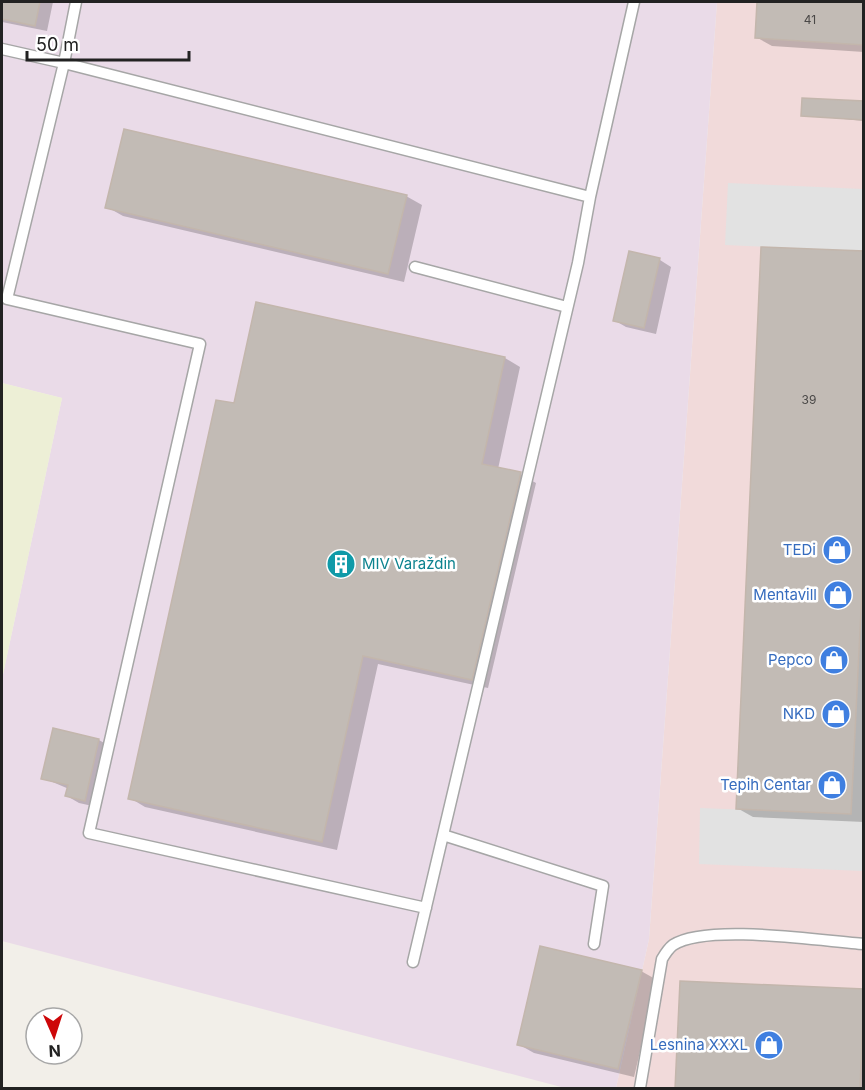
<svg xmlns="http://www.w3.org/2000/svg" width="865" height="1090" font-family="Inter,sans-serif">
<rect width="100%" height="100%" fill="#f2efe9"/>
<path fill="#f1dada" d="M 717,2 L 863,2 L 863,1088 L 616,1088 L 649,939 Z"/>
<path fill="#eadbe8" d="M 2,2 L 717,2 L 649,939 L 616,1088 L 565,1088 L 2,941 L 2,679 L 62,398 L 2,383 Z"/>
<path fill="#edefd6" d="M 2,383 L 62,398 L 2,679 Z"/>
<path fill="#e2e2e2" d="M 728,183 L 863,189 L 863,251 L 725,245 Z
M 863,549 L 863,871 L 699,864 L 700,808 L 851,814 Z"/>
<path fill="#0003" d="M 2,2 L 53,2 L 47,31 L 2,22 Z
M 758,2 L 864,2 L 864,52 L 772,46 L 756,37 Z
M 864,103 L 864,121 L 803,115 Z
M 406,196 L 422,205 L 404,282 L 123,216 L 107,207 Z
M 630,253 L 660,260 L 671,267 L 656,334 L 626,327 L 614,320 Z
M 864,253 L 864,822 L 753,817 L 737,808 Z
M 505,358 L 520,367 L 498,469 L 520,474 L 536,483 L 488,688 L 378,664 L 337,850 L 145,807 L 130,798 L 235,405 Z
M 54,730 L 99,740 L 111,747 L 97,807 L 79,803 L 67,796 L 69,789 L 43,778 Z
M 641,971 L 657,980 L 634,1077 L 534,1053 L 518,1044 Z
M 864,990 L 864,1088 L 677,1088 Z"/>
<path fill="#c2bbb5" stroke="#c3b6ac" stroke-width="1.5" d="M 2,2 L 40,2 L 35,26 L 2,19 Z
M 757,2 L 864,2 L 864,45 L 755,38 Z
M 802,98 L 864,101 L 864,120 L 801,116 Z
M 124,129 L 407,195 L 388,274 L 105,208 Z
M 761,247 L 864,251 L 864,549 L 851,814 L 736,809 Z
M 629,251 L 660,258 L 644,328 L 613,321 Z
M 256,302 L 505,357 L 482,464 L 521,472 L 472,680 L 363,656 L 322,842 L 128,799 L 216,400 L 234,403 Z
M 53,728 L 99,739 L 85,801 L 65,796 L 68,785 L 41,779 Z
M 540,946 L 642,970 L 618,1069 L 517,1045 Z
M 680,981 L 864,989 L 860,1089 L 675,1089 Z"/>
<g fill="none" stroke-linecap="round" stroke-linejoin="round">
<g stroke="#a6a6a6" stroke-width="13">
<path id="service" d="M 76,2 L 64,63 L 590,197 L 578,263 L 413,962
M 2,49 L 64,63 L 7,299 L 200,344 L 89,833 L 426,908
M 590,197 L 634,2
M 415,267 L 567,307
M 443,835 L 603,886 L 594,944
M 640,1088 L 662,959 C 665,954 669,948 673,945 C 707,923 821,941 864,944"/>
</g>
<use href="#service" stroke="#fff" stroke-width="10"/>
</g>
<defs>
<g id="shop-disc" transform="scale(1.5)"><circle r="9.5" fill="#3f7fe0" stroke="#fff"/><path d="M-5-2.5h2.3a2.7 3.5 0 0 1 5.4 0H5L5.5 6h-11ZM-1.5-2.5h3a1.5 2.3 0 0 0-3 0Z" fill="#fff"/></g>
<g id="building-disc" transform="scale(1.5)"><circle r="9.5" fill="#0f9aa8" stroke="#fff"/><path d="M-4-6H4V6H1V3H-1V6H-4ZM-2.5-4.3h1.7v1.8h-1.7ZM.8-4.3h1.7v1.8H.8ZM-2.5-1h1.7V.8h-1.7ZM.8-1h1.7V.8H.8Z" fill="#fff"/></g>
</defs>
<g fill-rule="evenodd">
<use href="#shop-disc" x="837" y="550"/>
<use href="#building-disc" x="341" y="564"/>
<use href="#shop-disc" x="838" y="595"/>
<use href="#shop-disc" x="834" y="660"/>
<use href="#shop-disc" x="836" y="714"/>
<use href="#shop-disc" x="832" y="785"/>
<use href="#shop-disc" x="769" y="1045"/>
</g>
<g text-anchor="middle" stroke-width="5" stroke-linejoin="round" paint-order="stroke">
<g font-size="12" fill="#4a4847">
<text x="810" y="24">41</text>
<text x="809" y="404">39</text>
</g>
<g font-size="15" fill="#366cbe" stroke="#fff" text-anchor="end">
<text x="816" y="555">TEDi</text>
<text x="817" y="600">Mentavill</text>
<text x="813" y="665">Pepco</text>
<text x="815" y="719">NKD</text>
<text x="811" y="790">Tepih Centar</text>
<text x="748" y="1050">Lesnina XXXL</text>
</g>
<g font-size="15" fill="#0d838f" stroke="#fff" text-anchor="start">
<text x="362" y="569">MIV Varaždin</text>
</g>
</g>
<rect width="865" height="1090" fill="none" stroke="#222222" stroke-width="6"/>
<g transform="translate(54 1036) rotate(177)"><circle r="28" fill="#ffffff" stroke="#a7a7a7" stroke-width="1.5"/>
<path d="M0-4.5L10 22L0 15L-10 22Z" fill="#cd0709"/>
<text y="-9" font-size="16" font-weight="bold" text-anchor="middle" fill="#222222">N</text>
</g>
<path d="M27 51v9h162v-9" fill="none" stroke="#222222" stroke-width="3"/>
<text x="36" y="51" font-size="18" fill="#222222" stroke="#ffffff" stroke-width="4.5" paint-order="stroke">50 m</text>
</svg>
